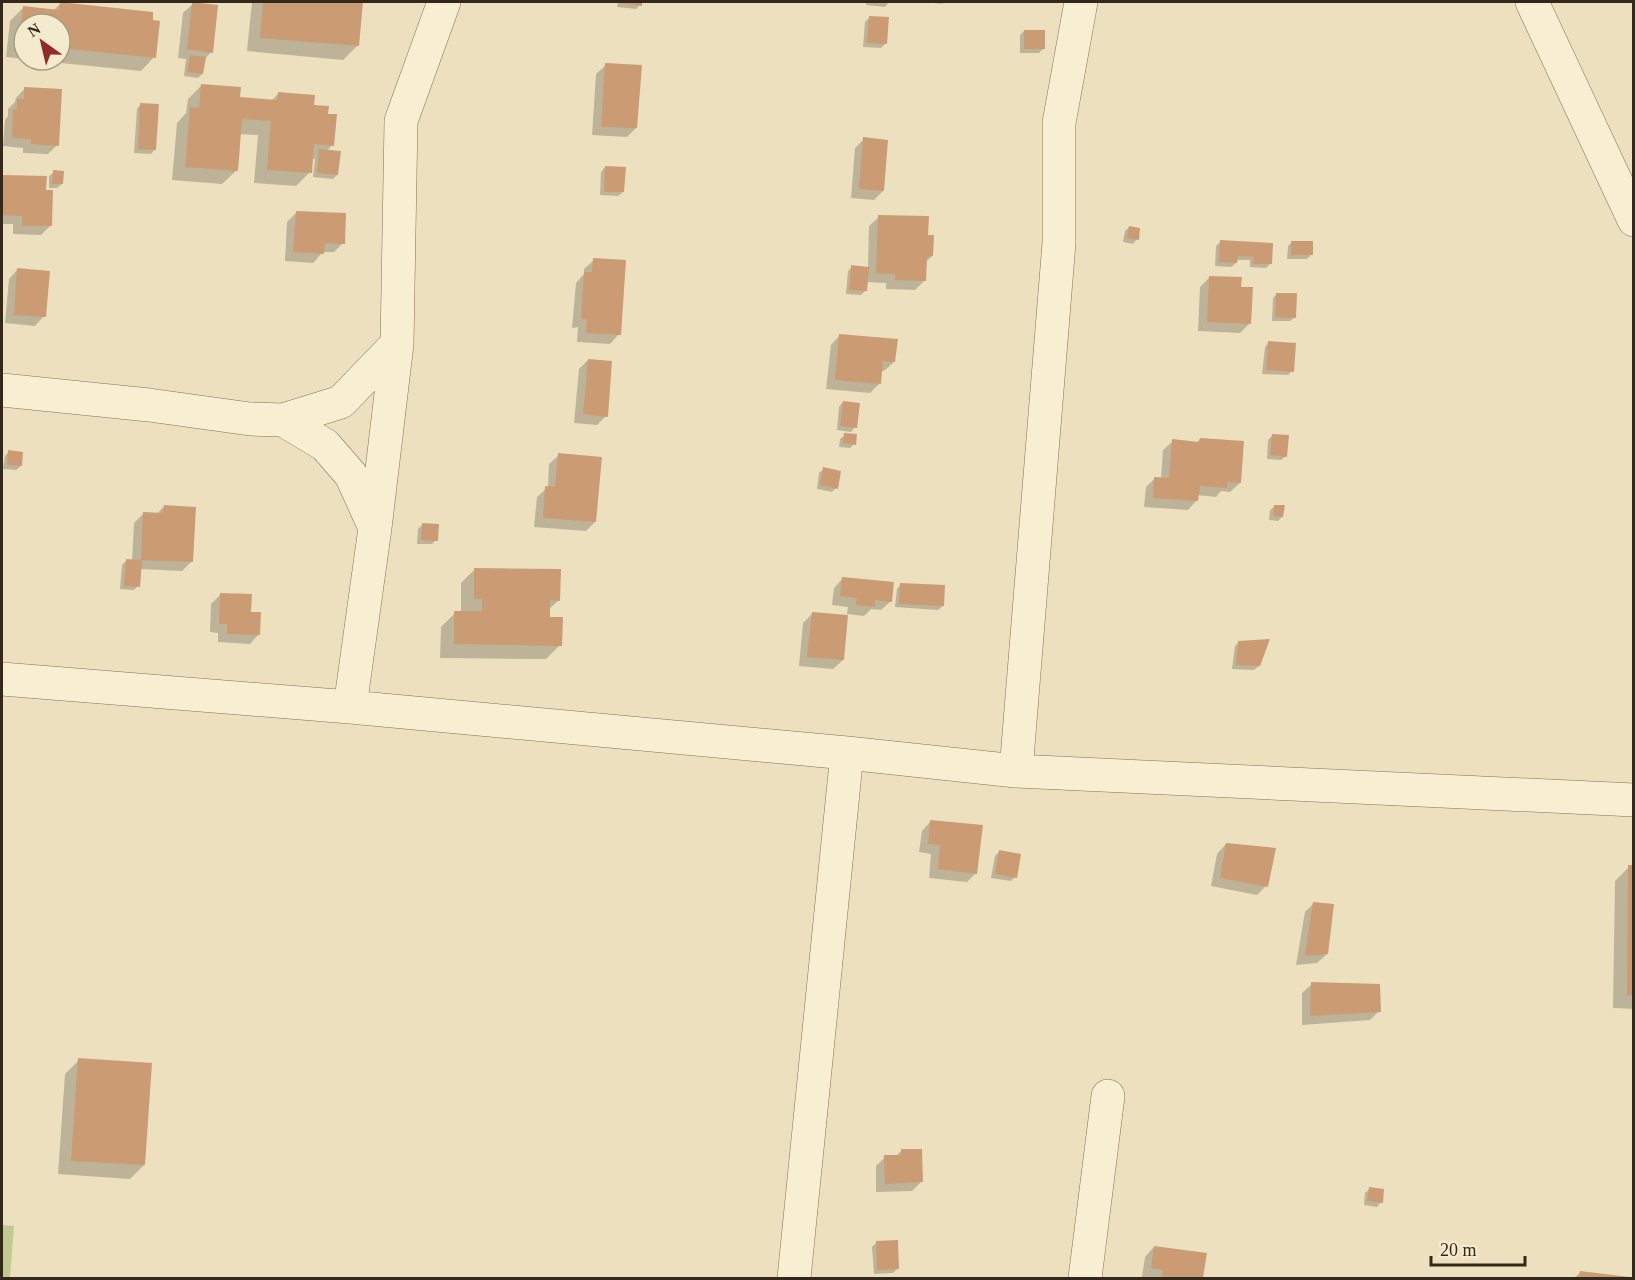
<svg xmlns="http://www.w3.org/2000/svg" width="1635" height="1280" font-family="'Times New Roman',serif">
<rect width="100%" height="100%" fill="#ede0be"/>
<path fill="#c2ca93" d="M 2,1225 L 14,1226 L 10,1278 L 2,1278 Z"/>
<path fill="#0003" d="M 252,2 L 362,2 L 357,46 L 343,60 L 247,51 Z
M 618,2 L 641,2 L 640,5 L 636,9 L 617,7 Z
M 866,2 L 889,2 L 885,7 L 866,5 Z
M 934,2 L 944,2 L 942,4 L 934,3 Z
M 60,4 L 154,57 L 141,71 L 31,60 L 60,60 L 60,24 L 24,24 L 24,59 L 6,57 L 10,21 L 24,7 L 54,10 Z
M 193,4 L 211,52 L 204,60 L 202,74 L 198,78 L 184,76 L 186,59 L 178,58 L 183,13 Z
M 869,18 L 885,44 L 881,48 L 863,47 L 865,22 Z
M 1024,31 L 1043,49 L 1039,53 L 1020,53 L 1020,35 Z
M 606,65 L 636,128 L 627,137 L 592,135 L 596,74 Z
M 202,85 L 238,98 L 271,101 L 278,94 L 312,106 L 327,115 L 332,145 L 327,151 L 337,175 L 333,179 L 313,177 L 315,159 L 311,159 L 310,172 L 296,186 L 254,183 L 258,135 L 240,134 L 237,170 L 222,184 L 172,180 L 177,123 L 186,113 L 188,99 Z
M 25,88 L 57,145 L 48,154 L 23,153 L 23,148 L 3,146 L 5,120 L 8,116 L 8,109 L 15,102 L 16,98 Z
M 141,104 L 155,149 L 151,154 L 134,153 L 137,109 Z
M 864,139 L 883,191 L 874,200 L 851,198 L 855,148 Z
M 605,167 L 623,192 L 618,196 L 600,195 L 601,172 Z
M 54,172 L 62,184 L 57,188 L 49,188 L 49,176 Z
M 2,176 L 45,177 L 44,192 L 50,226 L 41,235 L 13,234 L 13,224 L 2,224 Z
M 297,212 L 343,243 L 334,252 L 323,252 L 313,263 L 285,261 L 287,222 Z
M 879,217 L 932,256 L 925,263 L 924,281 L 915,290 L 886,289 L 886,283 L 866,282 L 865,291 L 861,295 L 846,294 L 848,271 L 852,267 L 868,268 L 869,226 Z
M 1129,227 L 1137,239 L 1133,244 L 1123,242 L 1125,231 Z
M 1220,242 L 1270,264 L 1266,268 L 1250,267 L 1250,260 L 1236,260 L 1236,263 L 1231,267 L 1215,266 L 1216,246 Z
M 1292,242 L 1311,255 L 1307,259 L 1287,259 L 1288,246 Z
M 594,260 L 619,334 L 610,344 L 577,342 L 578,327 L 572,328 L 576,283 L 584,274 L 584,269 Z
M 18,269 L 44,316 L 35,326 L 5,323 L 9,279 Z
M 1210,277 L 1250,323 L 1240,333 L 1198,331 L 1200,287 Z
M 1277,294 L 1295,317 L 1290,321 L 1272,321 L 1273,298 Z
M 840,335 L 894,362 L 884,371 L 881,371 L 879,384 L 870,393 L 826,389 L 831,345 Z
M 1269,342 L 1292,371 L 1288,375 L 1262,374 L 1265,347 Z
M 588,360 L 606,416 L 597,425 L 574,423 L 579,369 Z
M 843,402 L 855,427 L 851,432 L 837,430 L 839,407 Z
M 845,435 L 854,444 L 850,448 L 839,447 L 840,439 Z
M 1273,435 L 1286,456 L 1281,460 L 1267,459 L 1268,440 Z
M 1200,439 L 1240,483 L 1230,492 L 1221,491 L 1216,497 L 1197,495 L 1197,500 L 1188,510 L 1144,507 L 1146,487 L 1155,478 L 1161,479 L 1163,450 L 1173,441 L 1197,443 Z
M 9,452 L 21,466 L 16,470 L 3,469 L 5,456 Z
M 559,455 L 595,522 L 586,531 L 534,527 L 537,497 L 548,487 L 549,464 Z
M 824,469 L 836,488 L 832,492 L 817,489 L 819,473 Z
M 164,506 L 191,562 L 182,571 L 139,569 L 138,586 L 134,590 L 120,589 L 122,565 L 126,561 L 132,561 L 134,523 L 144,513 L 157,514 Z
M 1275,506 L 1282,517 L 1278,521 L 1269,520 L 1270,510 Z
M 423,524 L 436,540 L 432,544 L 417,544 L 418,529 Z
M 475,569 L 559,600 L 548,610 L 548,618 L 560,645 L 546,659 L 440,658 L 441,627 L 455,613 L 461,613 L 461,583 Z
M 843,578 L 891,601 L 881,610 L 871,609 L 864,616 L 847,614 L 848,607 L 832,605 L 834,588 Z
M 901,584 L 943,606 L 938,610 L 895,607 L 897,589 Z
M 221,594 L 250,614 L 259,634 L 250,644 L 218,642 L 218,633 L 210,632 L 211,604 Z
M 812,614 L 843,660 L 833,669 L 799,666 L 803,623 Z
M 1239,642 L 1259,666 L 1254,670 L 1232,669 L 1235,646 Z
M 931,821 L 976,873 L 967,882 L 929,878 L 931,854 L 919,852 L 922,831 Z
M 1226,844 L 1266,886 L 1257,895 L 1211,886 L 1217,854 Z
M 999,852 L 1015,877 L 1011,881 L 991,878 L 995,856 Z
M 1629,867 L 1634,867 L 1634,1009 L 1613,1008 L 1615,881 Z
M 1314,903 L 1327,954 L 1317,963 L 1296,965 L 1305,912 Z
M 1312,984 L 1379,1011 L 1370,1020 L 1302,1025 L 1302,993 Z
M 79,1060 L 144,1165 L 130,1179 L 58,1174 L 65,1074 Z
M 901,1151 L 921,1182 L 912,1191 L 876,1192 L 876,1166 L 885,1157 L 896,1156 Z
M 1370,1189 L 1381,1202 L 1377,1207 L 1364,1205 L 1365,1193 Z
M 876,1243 L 898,1268 L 893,1273 L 874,1274 L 872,1247 Z
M 1154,1247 L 1205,1254 L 1202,1278 L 1153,1278 L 1142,1277 L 1145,1257 Z
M 1581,1272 L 1628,1278 L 1574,1278 Z"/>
<path fill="#cb9b74" d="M 60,2 L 153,12 L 153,20 L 160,21 L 156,58 L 60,48 L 60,24 L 24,24 L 24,44 L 19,44 L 23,6 L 59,10 Z
M 192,2 L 218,5 L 213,53 L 187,49 Z
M 263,2 L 363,2 L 359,46 L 260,38 Z
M 621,2 L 642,2 L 642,6 L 621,3 Z
M 869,16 L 889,17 L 887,44 L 867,43 Z
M 1024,30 L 1045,30 L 1045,49 L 1024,49 Z
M 190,55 L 206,57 L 203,74 L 187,72 Z
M 605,63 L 642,65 L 637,128 L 601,127 Z
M 201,84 L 241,87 L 240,97 L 277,100 L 278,92 L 315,95 L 314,105 L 329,106 L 328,114 L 337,114 L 334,146 L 314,144 L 312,173 L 267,170 L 271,121 L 242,119 L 238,171 L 185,167 L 190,107 L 199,108 Z
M 24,87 L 62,89 L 59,146 L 31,144 L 31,139 L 12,138 L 13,109 L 17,109 L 17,99 L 24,99 Z
M 140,103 L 159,104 L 156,150 L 138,149 Z
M 863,137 L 888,140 L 884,191 L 859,189 Z
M 319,149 L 341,151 L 338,175 L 317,173 Z
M 605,166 L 626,167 L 624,192 L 604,192 Z
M 53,170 L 64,171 L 63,184 L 52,184 Z
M 2,175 L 47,176 L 46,190 L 53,190 L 52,226 L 22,226 L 22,216 L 2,215 Z
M 296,211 L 346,213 L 345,244 L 325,243 L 324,254 L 293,252 Z
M 878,215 L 929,216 L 928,235 L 934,235 L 933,256 L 927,257 L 926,281 L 895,280 L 895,274 L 876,273 Z
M 1129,226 L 1140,228 L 1139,240 L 1127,238 Z
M 1220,240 L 1273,243 L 1272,264 L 1253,264 L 1254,257 L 1238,256 L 1237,263 L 1219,262 Z
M 1291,241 L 1313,241 L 1313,255 L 1291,255 Z
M 593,258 L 626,260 L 621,335 L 586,333 L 587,319 L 581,319 L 584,272 L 592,272 Z
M 851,265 L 869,267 L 867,291 L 849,290 Z
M 17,268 L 50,271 L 46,317 L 14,315 Z
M 1209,276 L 1242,277 L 1241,287 L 1253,287 L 1251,324 L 1207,322 Z
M 1276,293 L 1297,293 L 1296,318 L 1275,317 Z
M 839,334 L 898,339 L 895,362 L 883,361 L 881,384 L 835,380 Z
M 1268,341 L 1296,343 L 1294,372 L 1266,370 Z
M 588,359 L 612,361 L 608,417 L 583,414 Z
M 843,401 L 860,403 L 857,428 L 840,426 Z
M 844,433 L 857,434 L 856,445 L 843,443 Z
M 1272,434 L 1289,435 L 1287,457 L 1270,455 Z
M 1200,438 L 1244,441 L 1241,483 L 1227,482 L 1227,488 L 1200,486 L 1198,501 L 1153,498 L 1154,477 L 1169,478 L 1172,439 L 1199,442 Z
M 8,450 L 23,452 L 22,466 L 7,465 Z
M 558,453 L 602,457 L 596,522 L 543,518 L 545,486 L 555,487 Z
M 823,467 L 841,471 L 838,489 L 820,485 Z
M 164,505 L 196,507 L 193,562 L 141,560 L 143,512 L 163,513 Z
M 1274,505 L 1285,505 L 1283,517 L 1273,516 Z
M 422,523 L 439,524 L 438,541 L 421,540 Z
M 126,559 L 142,560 L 140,587 L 124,586 Z
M 474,568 L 561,569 L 560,601 L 550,600 L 550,617 L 563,617 L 562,646 L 454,644 L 454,611 L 482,611 L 482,599 L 474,599 Z
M 842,577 L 894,582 L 892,602 L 875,600 L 875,607 L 856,605 L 857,598 L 840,596 Z
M 900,583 L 945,585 L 944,606 L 899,604 Z
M 220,593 L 252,594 L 251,612 L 261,612 L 260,635 L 227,634 L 227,624 L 219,624 Z
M 812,612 L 848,615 L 844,660 L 807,657 Z
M 1270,639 L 1260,666 L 1236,665 L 1238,641 Z
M 930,820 L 983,825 L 977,874 L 938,869 L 940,845 L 928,844 Z
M 1226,843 L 1276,848 L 1268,887 L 1220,878 Z
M 999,850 L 1021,854 L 1017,878 L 995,874 Z
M 1628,865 L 1634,865 L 1634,995 L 1627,995 Z
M 1313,902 L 1334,904 L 1328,954 L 1305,956 Z
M 1311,982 L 1380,984 L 1381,1012 L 1310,1016 Z
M 78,1058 L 152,1063 L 145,1165 L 71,1161 Z
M 901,1149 L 922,1149 L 923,1182 L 885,1184 L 884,1155 L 901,1155 Z
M 1369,1187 L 1384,1189 L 1383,1203 L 1367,1201 Z
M 898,1240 L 899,1269 L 877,1270 L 876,1241 Z
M 1154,1246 L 1207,1253 L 1203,1278 L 1162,1278 L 1163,1270 L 1151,1268 Z
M 1580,1271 L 1630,1277 L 1630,1278 L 1578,1278 Z"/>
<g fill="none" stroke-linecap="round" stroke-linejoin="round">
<g stroke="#857157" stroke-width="34">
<path id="minor" d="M 1532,2 L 1634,220
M 2,390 L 149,405 L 250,419 L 283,420 L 325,445 L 351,475 L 375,528
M 283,420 L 341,402 L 397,344
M 2,679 L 350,707 L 847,753 L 1016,771 L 1634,800
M 350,707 L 375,528 L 397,344 L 401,121 L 444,2
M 1016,771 L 1059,243 L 1059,123 L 1081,2
M 794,1278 L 847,753
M 1085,1278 L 1108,1096"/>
</g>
<use href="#minor" stroke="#f8eed1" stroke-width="33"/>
</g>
<rect width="1635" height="1280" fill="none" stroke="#34281c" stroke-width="6"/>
<g transform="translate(42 42) rotate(326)"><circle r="28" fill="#f4eacd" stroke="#a79c86" stroke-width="1.5"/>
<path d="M0-4.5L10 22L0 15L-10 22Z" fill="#922b28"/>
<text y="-9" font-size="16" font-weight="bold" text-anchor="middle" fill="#34281c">N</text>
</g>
<path d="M1431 1256v9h94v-9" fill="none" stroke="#34281c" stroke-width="3"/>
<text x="1440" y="1256" font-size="18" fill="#34281c" stroke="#f4eacd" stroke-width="4.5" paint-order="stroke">20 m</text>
</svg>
